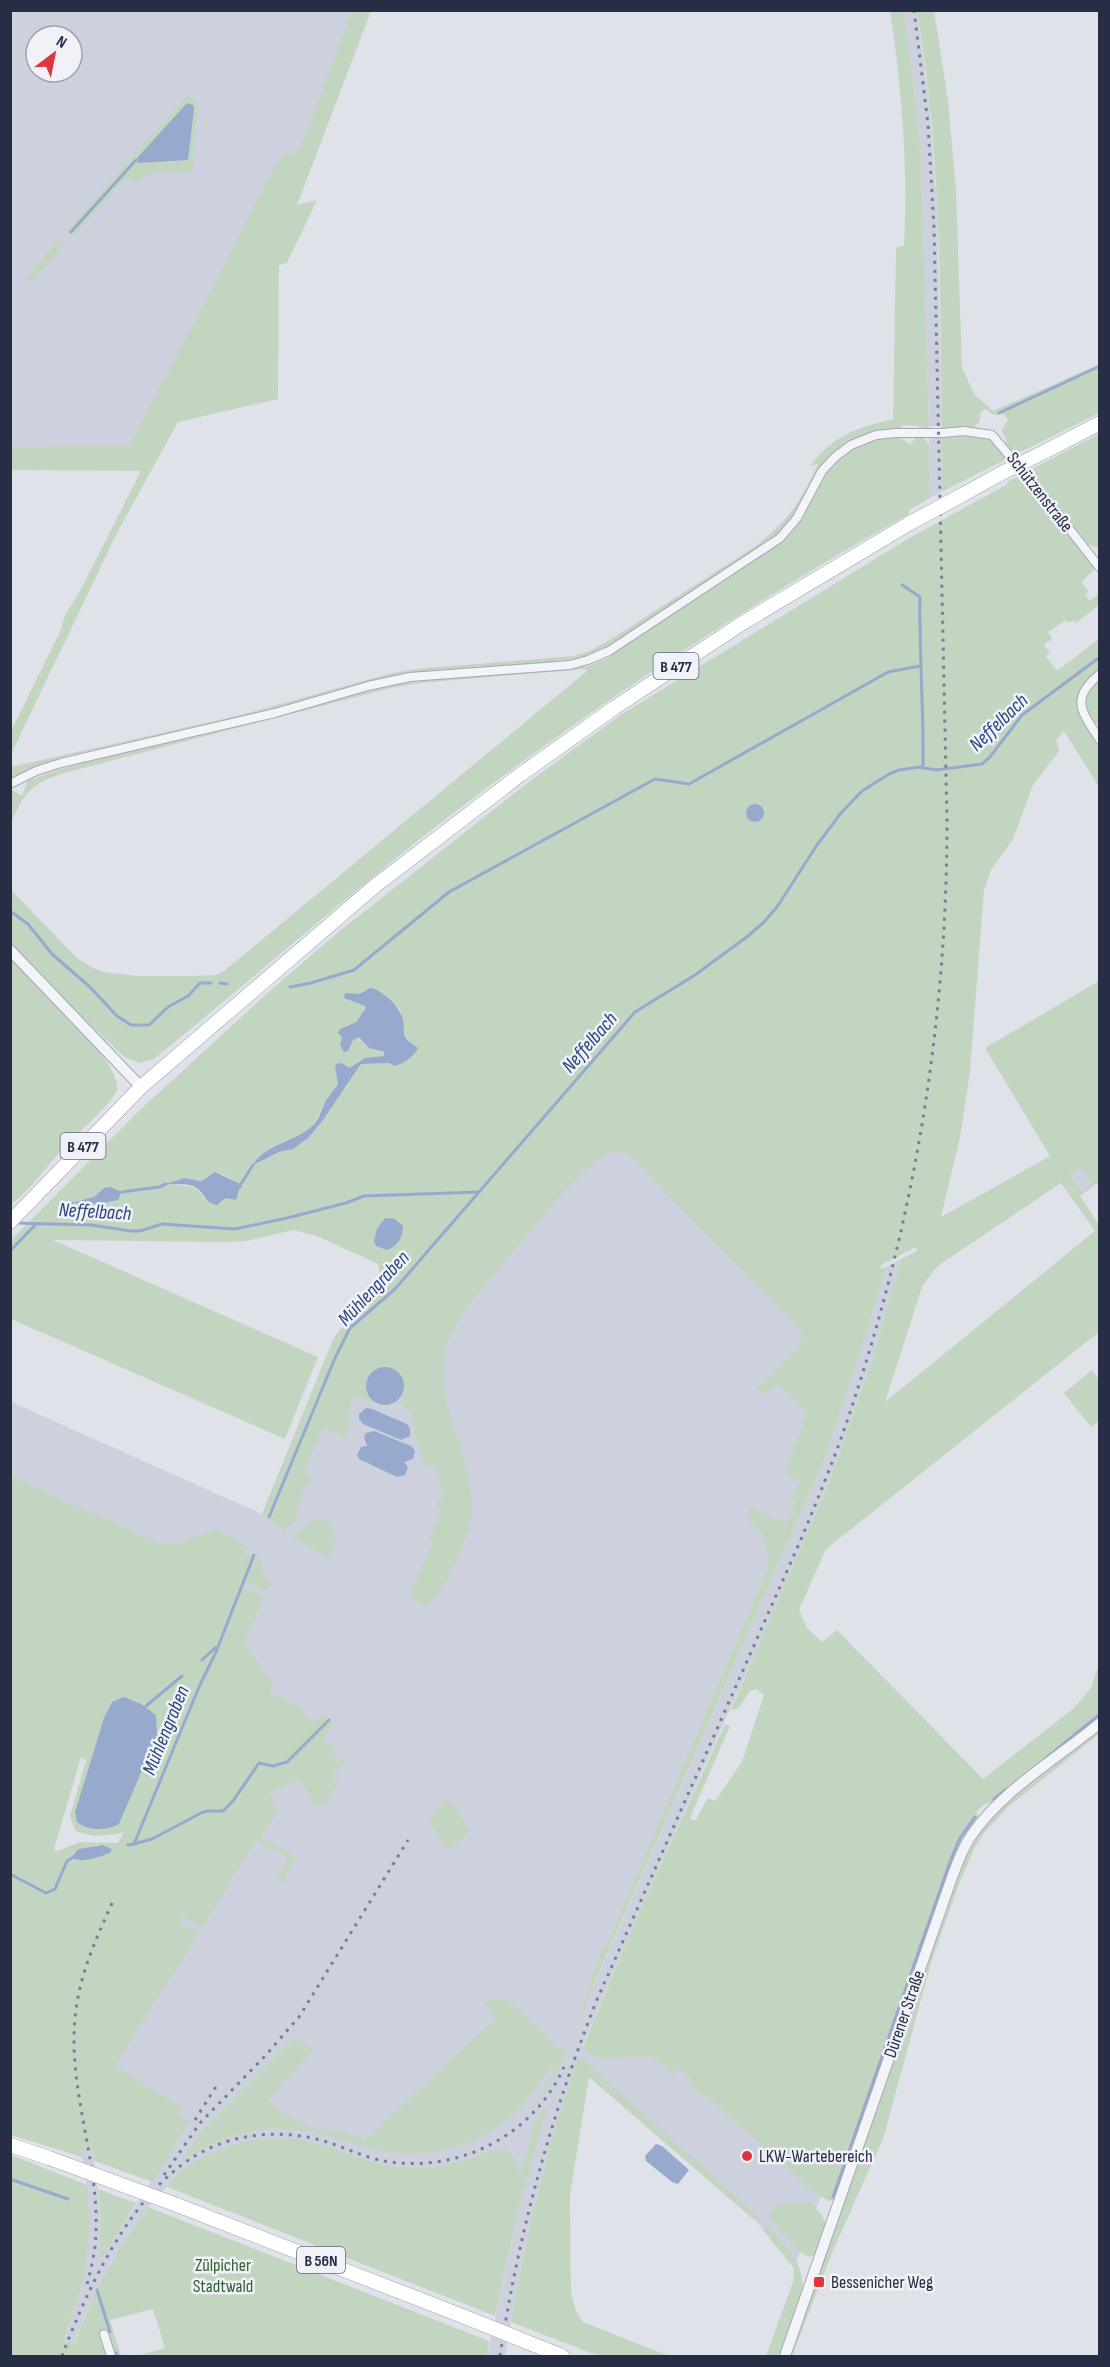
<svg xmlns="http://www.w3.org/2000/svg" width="1110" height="2367" font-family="'Sofia Sans Condensed',sans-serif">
<rect width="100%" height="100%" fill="#e0e2ea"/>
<path fill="#cdd1dd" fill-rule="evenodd" d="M 10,11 L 359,11 L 301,160 L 143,465 L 11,465 ZM 36,36 L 72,36 L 72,72 L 36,72 Z
M 904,11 L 917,11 L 929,101 L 937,207 L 942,426 L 929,426 L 921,160 L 915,96 Z
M 929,436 L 942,438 L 941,492 L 930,498 Z
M 607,1118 L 800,1284 L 814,1459 L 609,1939 L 600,1953 L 577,2024 L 824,1460 L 861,1351 L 886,1267 L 901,1259 L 872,1360 L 830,1480 L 780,1598 L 640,1910 L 582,2047 L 643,2035 L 824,2187 L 794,2268 L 752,2216 L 589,2076 L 524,2250 L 505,2356 L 487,2356 L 519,2207 L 548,2104 L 534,2126 L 504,2238 L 174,2175 L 167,2187 L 148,2207 L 123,2243 L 98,2286 L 68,2356 L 64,2340 L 80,2291 L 86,2261 L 87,2188 L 81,2151 L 134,1825 L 161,1551 L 11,1484 L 11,1402 L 262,1514 L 333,1340 L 339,1331 L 391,1282 L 424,1285 ZM 93,2150 L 158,2171 L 101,2258 L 101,2221 Z
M 1081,1167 L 1093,1184 L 1082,1191 L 1070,1175 Z"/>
<path fill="#c2d5c0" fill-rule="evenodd" d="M 352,11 L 371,11 L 297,205 L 317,200 L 287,263 L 279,265 L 278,399 L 178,422 L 118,531 L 11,754 L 11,731 L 60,632 L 65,615 L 80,591 L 141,471 L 11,470 L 11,447 L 130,445 L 279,159 L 286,154 L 298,154 Z
M 890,11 L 904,11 L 915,96 L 921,160 L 929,430 L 917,426 L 903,425 L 901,429 L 862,436 L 840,448 L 830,456 L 814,476 L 796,515 L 782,532 L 598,653 C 530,673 456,666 386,678 L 11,780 L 11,767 L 241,715 L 388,674 L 415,669 L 574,656 L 590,651 L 616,636 L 754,547 C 789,520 799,504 818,464 L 810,466 C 834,435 856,428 893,419 L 896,248 L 904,245 C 908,166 902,89 890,11 Z
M 917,11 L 934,11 L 948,100 L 956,190 L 962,368 L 974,394 L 993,411 L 1100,364 L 1099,413 L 941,492 L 942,436 L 986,436 L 999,447 L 1007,442 L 1002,430 L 1008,420 L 1004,414 L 994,415 L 985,409 L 980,413 L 980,421 L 974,427 L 942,430 C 940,290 941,149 917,11 Z
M 188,95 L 198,103 L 192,172 L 174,171 L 147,175 L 140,183 L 125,178 L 75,235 L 71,235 L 65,232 ZM 187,103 L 188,160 L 138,163 L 137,158 Z
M 57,241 L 61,242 L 63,247 L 32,282 L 26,279 Z
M 1099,434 L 1099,548 L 1087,544 L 1053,501 L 1096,568 L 1081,582 L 1089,591 L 1085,595 L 1090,601 L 1099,593 L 1099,605 L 1076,623 L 1074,620 L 1068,623 L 1066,620 L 1048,632 L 1052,639 L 1044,645 L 1050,653 L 1046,657 L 1057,671 L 1099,639 L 1099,723 L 1095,725 L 1099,732 L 1099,787 L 1064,731 L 1056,740 L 1059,751 L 1033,785 L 1013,839 L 991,870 L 984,890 L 970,1072 L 960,1137 L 941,1217 L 1050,1156 L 985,1048 L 1099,981 L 1099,1182 L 1080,1196 L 1099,1225 L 1099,1332 L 826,1549 L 799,1610 L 807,1628 L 822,1642 L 837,1630 L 983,1779 L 1074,1708 L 1091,1688 L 1099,1664 L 1099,1718 L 996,1801 L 985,1804 L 977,1811 L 978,1819 L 835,2199 L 829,2201 L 816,2194 L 709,2098 L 691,2089 L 690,2078 L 676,2066 L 675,2076 L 652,2056 L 598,2059 L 582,2049 L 640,1910 L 725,1724 L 730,1726 L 690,1818 L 695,1821 L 708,1798 L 715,1801 L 742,1762 L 764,1695 L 756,1689 L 750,1691 L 738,1709 L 731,1710 L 830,1480 L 872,1360 L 901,1259 L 917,1251 L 916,1247 L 881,1265 L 881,1269 L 886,1267 L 861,1351 L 824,1460 L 597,1977 L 573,2036 L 600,1953 L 609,1939 L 767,1569 C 772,1548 764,1531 747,1519 L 751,1508 L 786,1523 L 795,1502 L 791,1500 L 800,1480 L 785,1474 L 807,1412 L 778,1384 L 765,1395 L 757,1388 L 801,1345 L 802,1335 L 797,1327 L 629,1155 C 620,1150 612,1151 603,1157 C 572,1178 546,1213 521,1242 C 502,1265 481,1288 464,1312 C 453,1328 444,1348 443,1367 C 441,1418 476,1466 472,1513 C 470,1533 460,1551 452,1569 C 445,1582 440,1598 426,1605 L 411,1599 L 410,1595 L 433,1542 L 429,1540 L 441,1513 L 436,1500 L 444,1497 L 434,1465 L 425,1467 L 409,1410 L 401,1405 L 400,1399 L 403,1392 L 398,1371 C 376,1358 356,1379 372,1401 L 352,1397 L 347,1437 L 323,1428 L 304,1473 L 311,1477 L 301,1498 L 295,1521 L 284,1531 L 262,1514 L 333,1340 L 339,1331 L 390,1283 L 375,1283 L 380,1274 L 378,1264 L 317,1236 L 293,1230 L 247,1241 L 226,1242 L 53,1240 L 318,1357 L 285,1439 L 11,1319 L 11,1240 L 142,1108 L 271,990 L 336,934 L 530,781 L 622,714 L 911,537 L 1008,484 L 1007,482 ZM 364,990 L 385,994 L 390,1001 L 400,1010 L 404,1033 L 411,1043 L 389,1063 L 361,1064 L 346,1087 L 293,1149 L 279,1152 L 255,1164 C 262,1146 291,1141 306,1131 C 317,1123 318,1114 325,1103 C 329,1096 334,1090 338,1083 L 335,1067 L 349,1068 L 364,1058 L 384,1057 L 384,1052 L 377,1051 L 359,1037 L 356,1037 L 348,1046 L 342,1037 L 347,1025 L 356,1022 L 367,1008 L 365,1006 L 344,998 L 359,994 ZM 1081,1168 L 1092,1183 L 1082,1191 L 1070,1175 ZM 223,1174 L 241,1184 L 238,1194 L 226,1198 L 222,1202 L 204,1198 C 196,1182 183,1187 168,1184 L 184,1178 L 201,1181 L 207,1176 ZM 1061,1183 L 1095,1231 L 885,1402 L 922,1287 L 934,1270 L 942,1263 Z
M 929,436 L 924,438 L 929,444 L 930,498 L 909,510 L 909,514 C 740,609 578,716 425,835 C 333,908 245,985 154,1059 L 140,1063 L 126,1058 L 118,1051 L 77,1013 L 11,943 L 11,890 L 77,958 L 91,967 L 104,972 L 138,976 L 190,976 L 216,975 L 224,971 L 587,671 L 585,669 L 420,683 L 391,688 L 64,773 C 31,784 26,791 11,822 L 11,791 L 12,790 L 22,796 L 27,781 L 69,766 L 220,730 L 398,683 L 589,666 L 607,658 L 788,537 C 819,499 821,453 877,439 C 892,436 901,435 910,445 L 916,437 Z
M 11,955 C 31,978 123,1063 117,1090 C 114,1101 77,1134 67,1144 C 47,1164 34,1188 11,1204 Z
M 1092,1370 L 1099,1380 L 1100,1420 L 1091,1427 L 1064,1393 Z
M 11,1477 L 162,1544 L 177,1544 L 215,1529 L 248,1547 L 244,1557 C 254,1554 257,1555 263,1563 L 262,1571 L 271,1583 L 266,1591 L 243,1582 L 241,1587 L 264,1597 L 245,1642 L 247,1647 L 273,1684 L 270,1692 L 304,1709 L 302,1714 L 314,1720 L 323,1715 L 332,1720 L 332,1726 L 323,1739 L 333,1746 L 330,1752 L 345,1761 L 340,1765 L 341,1768 L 332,1773 L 333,1779 L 338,1781 L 327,1804 L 322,1802 L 319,1806 L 315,1805 L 299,1779 L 269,1793 L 278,1812 L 261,1836 L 297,1858 L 286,1875 L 286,1880 L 289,1882 L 284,1883 L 276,1879 L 289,1858 L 256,1840 L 202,1928 L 182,1916 L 179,1920 L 198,1934 L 115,2066 L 181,2107 L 177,2115 L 190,2121 L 152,2182 L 95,2161 L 92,2150 L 82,2151 L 82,2157 L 11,2135 ZM 81,1757 L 86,1760 L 70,1816 L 75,1830 C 89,1838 109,1836 124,1832 L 118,1843 L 80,1842 L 57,1851 L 54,1849 ZM 98,1845 L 112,1849 L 110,1853 L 84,1859 L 70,1859 L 74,1853 Z
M 319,1518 C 340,1522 336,1544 329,1559 L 291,1536 C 302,1532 308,1521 319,1518 Z
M 1099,1729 L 1099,1734 L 1008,1807 L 985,1832 L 975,1847 L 959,1884 L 931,1963 L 883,2139 L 834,2248 L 792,2356 L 790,2356 L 965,1859 L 982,1829 L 1003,1806 Z
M 444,1800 L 455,1806 L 469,1831 L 463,1839 L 448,1849 L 445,1848 L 428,1820 Z
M 496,1996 L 497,1998 L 505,1999 L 513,2004 L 554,2043 L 557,2049 L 567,2050 L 552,2084 L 525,2117 L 524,2116 L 539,2099 L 554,2074 L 551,2068 C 536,2086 523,2109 503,2123 C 469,2149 418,2161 377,2150 C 351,2144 327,2134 301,2130 C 259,2124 214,2138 180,2163 L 206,2126 L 294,2038 L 314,2049 L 268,2100 L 278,2110 L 321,2132 L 339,2130 L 365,2140 L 496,2018 L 484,2003 Z
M 579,2056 L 759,2217 L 753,2219 L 589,2077 L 570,2195 L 571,2292 L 576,2311 L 583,2322 L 669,2356 L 599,2356 L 511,2322 C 526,2232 549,2142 579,2056 Z
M 549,2102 L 519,2207 L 495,2316 L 167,2187 C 177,2169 194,2161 213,2153 C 241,2141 271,2134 302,2140 C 340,2147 372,2168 412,2168 C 430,2168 448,2166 466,2160 C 479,2156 490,2148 504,2149 L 514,2156 L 520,2175 L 534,2126 L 532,2124 Z
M 11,2155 L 87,2185 C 90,2221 90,2256 80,2291 C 75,2308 68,2324 64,2340 L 74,2344 L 98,2286 L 123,2243 L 148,2207 L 489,2341 L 487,2356 L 137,2356 L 165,2348 L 153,2309 L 110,2320 L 121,2356 L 11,2356 Z
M 98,2189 L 136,2203 L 102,2258 L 100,2257 L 101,2221 Z
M 809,2202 C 833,2223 826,2226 817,2253 L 810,2257 L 801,2253 L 770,2218 L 776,2204 Z
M 768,2225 C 819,2279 806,2293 779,2356 L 766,2356 L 793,2282 L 794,2268 L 763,2230 Z"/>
<path fill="#97aace" d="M 187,103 L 193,105 L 194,109 L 188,160 L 138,163 L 137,158 Z
M746 813a9 9 0 1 1 18 0a9 9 0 1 1-18 0Z
M 370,988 C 382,989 401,1008 403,1020 C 405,1026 402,1032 406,1038 C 409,1042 414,1045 418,1048 C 413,1058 405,1062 395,1066 L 389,1063 L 361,1064 L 323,1120 L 308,1138 L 293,1149 L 279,1152 L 253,1165 C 266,1142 298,1142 314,1124 C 319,1119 320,1113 323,1107 C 326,1099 333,1091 338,1084 L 335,1067 L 336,1064 L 342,1063 L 349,1068 L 365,1058 L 384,1056 L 384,1052 L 369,1048 L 359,1037 L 353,1040 L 348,1051 L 344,1052 L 340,1045 L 342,1037 L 338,1033 L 340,1029 L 356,1022 L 366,1008 L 365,1006 L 344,998 L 345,993 L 359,994 Z
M 215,1172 L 241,1184 L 242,1186 L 239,1190 L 236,1200 L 226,1198 L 217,1205 C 205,1203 205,1193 195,1187 C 188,1183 175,1185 166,1184 L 184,1178 L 201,1181 Z
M 110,1187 L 122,1192 L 118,1200 L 99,1204 L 72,1203 L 94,1197 L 104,1188 Z
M 385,1218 L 395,1219 L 403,1226 C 403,1237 398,1246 387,1250 L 376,1246 L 374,1241 L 377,1229 Z
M366 1386a19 19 0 1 1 38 0a19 19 0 1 1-38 0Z
M 366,1408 L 372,1409 L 407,1424 L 410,1429 L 410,1436 L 401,1440 L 363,1424 L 359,1419 L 359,1414 Z
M 374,1431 L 411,1446 L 415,1451 L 413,1459 L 404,1462 L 408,1467 L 405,1475 L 397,1477 L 359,1459 L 357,1455 L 361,1447 L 367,1446 L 364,1437 L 366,1433 Z
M 124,1697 L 141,1704 L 156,1715 L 157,1735 L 119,1824 C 107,1831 87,1831 77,1822 L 75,1812 L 104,1718 L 112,1702 Z
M 103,1845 L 112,1849 L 110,1853 C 99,1857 81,1864 71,1857 L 79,1849 Z
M 656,2144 L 662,2146 L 689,2170 L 678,2184 L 672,2182 L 646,2161 L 645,2156 Z"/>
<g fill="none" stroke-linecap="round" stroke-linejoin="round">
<path stroke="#97aace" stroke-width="3" d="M 71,232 L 136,160
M 999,413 L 1100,366
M 902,585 L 920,597 C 919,654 924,711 923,767
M 10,796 L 11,795
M 10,911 L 28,924 L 52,954 L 90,987 L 117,1016 L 131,1025 L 149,1025 L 168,1007 L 188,996 L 200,983 L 211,983
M 220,983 L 227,984
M 290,987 L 311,983 L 354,970 L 449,892 L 655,779 L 689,784 L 888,672 L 920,666
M 241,1184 L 253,1165
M 122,1192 L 159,1187 L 166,1184
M 68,1208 L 72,1203
M 15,1223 L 91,1225 L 131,1231 L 140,1231 L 162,1224 L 235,1229 L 287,1218 L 346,1203 L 364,1196 L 479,1192 L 635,1012 L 695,975 L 748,936 L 763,923 L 777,907 L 817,845 L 841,813 L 862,791 L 889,774 L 899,770 L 919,767 L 936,770 L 982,764 L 990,757 L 1022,715 L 1100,657
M 10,1251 L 36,1224
M 269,1517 L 335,1358 L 350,1328 L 395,1289 L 479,1192
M 202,1660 L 216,1647
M 146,1706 L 182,1676
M 1045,1759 L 1100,1714
M 994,1799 L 1007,1789
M 134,1844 L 152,1839 L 201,1813 L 207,1811 L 223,1811 L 233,1801 L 259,1763 L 273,1766 L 287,1762 L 329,1720
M 128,1845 L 134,1844 L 199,1687 L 216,1652 L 254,1555
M 10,1874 L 46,1893 L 55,1889 L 67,1861 L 74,1857
M 10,2179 L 68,2199
M 833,2197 L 951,1859 L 960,1838 L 975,1817
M 97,2290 L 110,2332
M 116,2353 L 117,2356"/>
<g stroke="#a4a8b5" stroke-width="10">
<path id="minor" d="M 1100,674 C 1069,699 1082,712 1100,740
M 10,784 L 36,771 L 61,763 L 275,713 L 368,686 L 410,677 L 570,665 L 588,660 L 609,651 L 780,538 L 797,518 L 822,471 L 835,457 L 851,445 L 876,435 L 895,433 L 942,433 L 964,431 L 992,435 L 1049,503 L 1100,568
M 104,2334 L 111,2356"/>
</g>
<g stroke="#a4a8b5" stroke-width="12">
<path id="tertiary" d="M 10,950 L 141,1087
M 785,2356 L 949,1886 C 955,1869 961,1851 971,1836 C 1002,1790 1058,1758 1100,1723"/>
</g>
<g stroke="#9ea5b8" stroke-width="15">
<path id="primary" d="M 1044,452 L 1100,423
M 964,494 L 1000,474
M 10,1222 L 141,1087 L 375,886 L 520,775 L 614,708 L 741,624 L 910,523
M 10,2145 L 49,2158
M 177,2205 L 465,2317
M 527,2342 L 562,2356"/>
</g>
<use href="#minor" stroke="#f3f4f8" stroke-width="8"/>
<use href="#tertiary" stroke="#f3f4f8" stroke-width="10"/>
<use href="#primary" stroke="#fff" stroke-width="14"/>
<path stroke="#777f96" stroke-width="3" stroke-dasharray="3 6" stroke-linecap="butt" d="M 195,2120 L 219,2082
M 164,2175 L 200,2123 L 265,2056 L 299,2017 L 408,1840
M 87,2284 C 92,2266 96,2248 96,2230 C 98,2166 74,2104 74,2040 C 74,1986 92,1948 113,1901
M 62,2356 C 88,2287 134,2186 204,2151 C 240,2132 285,2130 324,2141 C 344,2147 363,2157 384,2161 C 458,2174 533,2136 564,2067
M 500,2356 C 518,2235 551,2116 596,2002 L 802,1537 C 821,1491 840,1445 855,1397 C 916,1210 947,1018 947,821 L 934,228 L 928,124 L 914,10"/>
<g stroke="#9ea5b8" stroke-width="15" stroke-linecap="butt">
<path id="primary-bridge" d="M 1000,474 L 1044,452
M 910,523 L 964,494
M 49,2158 L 177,2205
M 465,2317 L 527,2342"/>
</g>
<use href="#primary-bridge" stroke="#fff" stroke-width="14"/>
</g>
<g fill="#dd373a" stroke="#f0f2f8" stroke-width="2">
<circle cx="747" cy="2156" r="6"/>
<rect x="813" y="2276" width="12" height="12" rx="3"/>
</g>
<g text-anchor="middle" stroke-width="5" stroke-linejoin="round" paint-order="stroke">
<g fill="#f0f2f8" stroke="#63687a" stroke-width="1.5">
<rect x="653.5" y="653" width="45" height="26" rx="4.5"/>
<rect x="60.5" y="1133" width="45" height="26" rx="4.5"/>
<rect x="297" y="2247" width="48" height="26" rx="4.5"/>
</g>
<g font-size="16" font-weight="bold" fill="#262d44">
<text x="676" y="672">B 477</text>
<text x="83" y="1152">B 477</text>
<text x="321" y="2266">B 56N</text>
</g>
<g font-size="18" fill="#262d44" stroke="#f0f2f8">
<text transform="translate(1040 492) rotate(52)" y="6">Schützenstraße</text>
<text transform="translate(904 2014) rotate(-71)" y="6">Dürener Straße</text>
</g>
<g font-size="18" fill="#262d44" stroke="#f0f2f8" text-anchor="start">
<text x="759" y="2162">LKW-Wartebereich</text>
<text x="831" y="2288">Bessenicher Weg</text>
</g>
<g font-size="18" fill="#356132" stroke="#f0f2f8">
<text x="223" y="2271">Zülpicher<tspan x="223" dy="21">Stadtwald</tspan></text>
</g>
<g font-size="20" font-style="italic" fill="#2c457c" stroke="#f0f2f8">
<text transform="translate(998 722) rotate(-44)" y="7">Neffelbach</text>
<text transform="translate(589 1042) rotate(-49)" y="7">Neffelbach</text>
<text transform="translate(95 1211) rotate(3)" y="7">Neffelbach</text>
<text transform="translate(373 1288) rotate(-47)" y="7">Mühlengraben</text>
<text transform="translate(165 1730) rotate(-68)" y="7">Mühlengraben</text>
</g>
</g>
<rect width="1110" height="2367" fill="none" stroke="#262d44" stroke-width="24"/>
<g transform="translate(54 54) rotate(32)"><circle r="28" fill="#f0f2f8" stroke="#9fa3b0" stroke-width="1.5"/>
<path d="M0-4.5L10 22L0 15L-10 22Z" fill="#dd373a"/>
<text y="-9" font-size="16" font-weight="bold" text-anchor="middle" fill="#262d44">N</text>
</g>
</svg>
